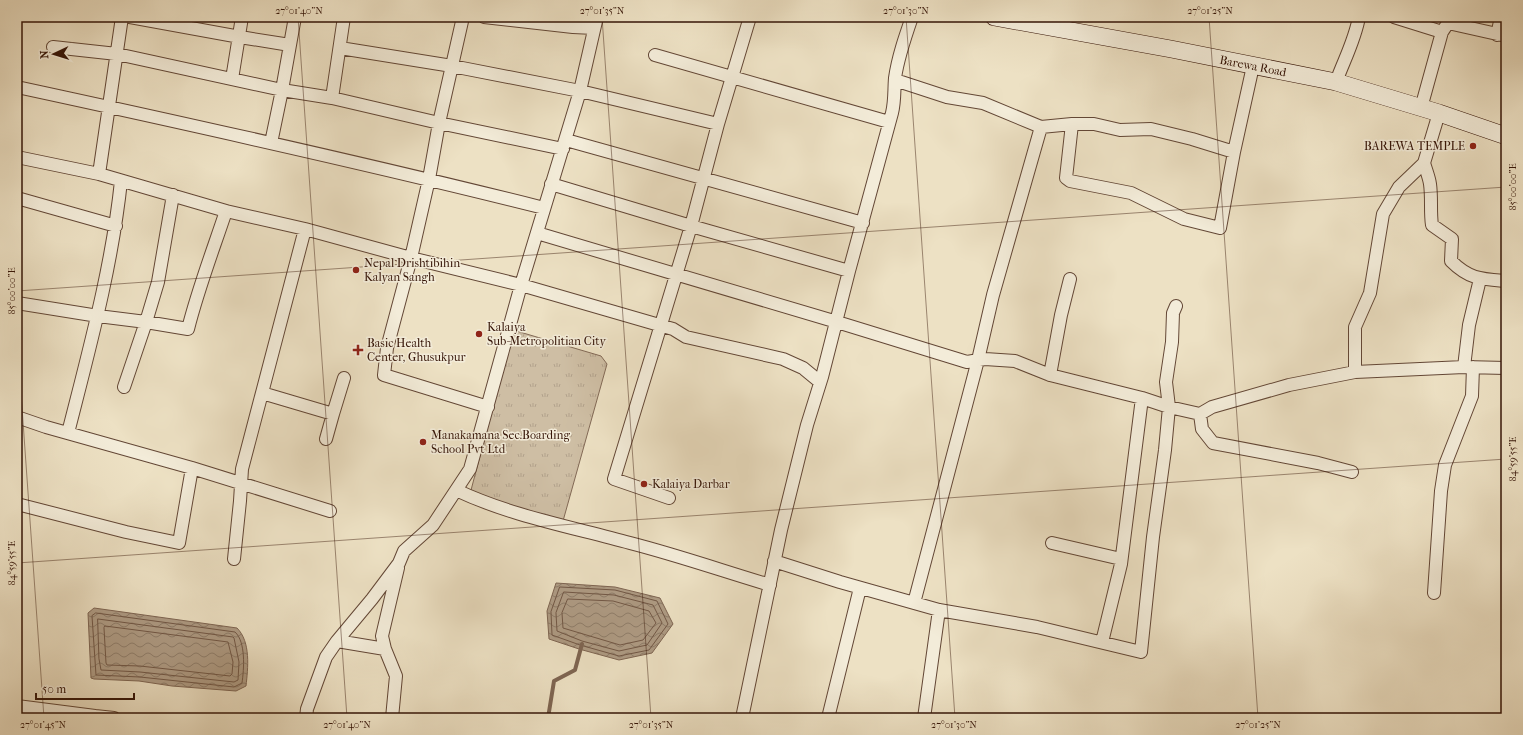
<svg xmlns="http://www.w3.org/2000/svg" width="1523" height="735" font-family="'IM FELL French Canon',serif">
<defs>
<pattern id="grass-tufts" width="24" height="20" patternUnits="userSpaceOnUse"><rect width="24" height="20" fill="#cebea4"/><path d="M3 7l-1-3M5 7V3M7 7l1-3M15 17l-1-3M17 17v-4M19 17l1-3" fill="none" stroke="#b2a28c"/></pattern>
<pattern id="water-waves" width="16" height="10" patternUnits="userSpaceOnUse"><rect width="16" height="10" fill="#ae9b84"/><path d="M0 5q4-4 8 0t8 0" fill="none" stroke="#8e7d6a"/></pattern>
</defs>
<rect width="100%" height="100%" fill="#ede1c4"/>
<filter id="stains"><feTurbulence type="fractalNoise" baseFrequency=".005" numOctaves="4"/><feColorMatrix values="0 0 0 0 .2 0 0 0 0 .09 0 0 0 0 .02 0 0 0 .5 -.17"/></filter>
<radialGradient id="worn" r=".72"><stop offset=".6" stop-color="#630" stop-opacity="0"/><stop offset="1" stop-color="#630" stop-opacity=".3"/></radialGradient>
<path fill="url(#grass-tufts)" stroke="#826956" d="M 513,330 L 601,356 L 607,364 L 563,521 L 470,494 Z"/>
<path fill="url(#water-waves)" stroke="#7e6552" d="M 556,583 L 615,587 L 660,598 L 673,624 L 652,653 L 619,660 L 579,649 L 549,639 L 547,611 Z
M 94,608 L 237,628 C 251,642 248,668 246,686 L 236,691 L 172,686 L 139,681 L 94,679 L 91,678 L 88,613 Z"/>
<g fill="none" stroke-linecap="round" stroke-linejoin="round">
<path stroke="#725846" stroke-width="1" d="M 560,587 L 615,590 L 657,601 L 668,624 L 649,650 L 619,656 L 580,645 L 552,635 L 551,612 Z
M 564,592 L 614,595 L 653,605 L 662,623 L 647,645 L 619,651 L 582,641 L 557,631 L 556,613 Z
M 568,599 L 613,601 L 649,611 L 656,623 L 643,640 L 620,645 L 563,628 L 562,613 Z
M 96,613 L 235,632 C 246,642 244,669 242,683 L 234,687 L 140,677 L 96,675 L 92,616 Z
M 98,619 L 233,637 L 234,638 L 239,662 L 238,680 L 234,682 L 140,672 L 101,670 L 99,659 Z
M 105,626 L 228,642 L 233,662 L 232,674 L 230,676 L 140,666 L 107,665 L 106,663 L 104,628 Z"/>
<path stroke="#7e6552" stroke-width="4" d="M 548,718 L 554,681 L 575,670 L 582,644
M 1231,718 L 1255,716 L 1264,718"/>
<g stroke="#634736" stroke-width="14">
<path id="street" d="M 130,17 L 240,37 L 290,45 L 282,90 L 271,143
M 463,17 L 439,123 L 429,179 L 411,258 L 387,348 L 384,375 L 488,407
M 484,17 L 573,27 L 594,28
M 1394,17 L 1442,32
M 1497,35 L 1501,17
M 290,45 L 295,17
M 53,47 L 117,54 L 282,90 L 332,98 L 439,123 L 563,149
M 340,48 L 452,66 L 580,91 L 718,124
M 655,55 L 889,122
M 232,79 L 242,17
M 895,80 L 947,97 L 983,103 L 1041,127 L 1072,124 L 1094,124 L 1120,130 L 1151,129 L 1192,139 L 1234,152
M 1336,82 C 1344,60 1355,40 1359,17
M 17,87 C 193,125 369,164 544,208
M 332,98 L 344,17
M 1421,108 L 1442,32 L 1448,23 L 1506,36
M 1072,124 L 1066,178 L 1070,181 L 1131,193 L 1184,219 L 1220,228 L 1234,152 L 1253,66
M 566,140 L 863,223
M 17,157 L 99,174 L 226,211 L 305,229 L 411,258 L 521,285 L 673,329 L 686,337 L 783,359 L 803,368 L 820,382
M 1424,163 C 1426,170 1429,177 1430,184 C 1432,198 1430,212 1432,225 L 1452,239 L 1451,261 C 1469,279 1481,279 1506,281
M 99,174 L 122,17
M 551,184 L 691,226 L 849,271
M 17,198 L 116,226
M 537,233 L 837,322 L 967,362 L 985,359 L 1015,361 L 1050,375 L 1142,398 L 1169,407 L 1200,414 L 1212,407 L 1289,385 L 1355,372 L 1464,367 L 1506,368
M 17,303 L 98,316 L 146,322 L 158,282 L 173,195
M 1464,367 L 1469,325 L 1480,279
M 1355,372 L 1355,327 L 1370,293 L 1383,214 L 1399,187 L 1424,163 L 1439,113
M 1050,375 L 1061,315 L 1070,279
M 124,387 L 146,322 L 188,329 C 198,289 213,250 226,211
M 262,393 L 333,414 L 344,378
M 1200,414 L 1202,429 L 1213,443 L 1318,463 L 1352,472
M 17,417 L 46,427 L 192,468 L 330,511
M 68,433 C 89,350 112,267 121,181
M 326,439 L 333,414
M 456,490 C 511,516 572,527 630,543 C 677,555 723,571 770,585
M 669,498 L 614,479 L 691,226 L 718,124 L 750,17
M 17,504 L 126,532 L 179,543 L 192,468
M 1052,543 L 1121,559
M 234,559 L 240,501 L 242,469 L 305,229
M 774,561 L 840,582 L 939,610 L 1037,627 L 1141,652 L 1153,537 L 1165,450 L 1169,407 L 1166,382 L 1172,342 L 1173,313 L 1176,306
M 1434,593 L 1441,491 L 1445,465 L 1472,396 L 1473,367
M 914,603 L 978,360 L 993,295 L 1041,127
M 337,641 L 385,649
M 1102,642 L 1121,564 L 1142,398
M 17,706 L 95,716 L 95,718
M 95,716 L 114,718
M 306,718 L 307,709 L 326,657 L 337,641 L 372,599 L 399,563 L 404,551 L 433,525 L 470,469 L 521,285 L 580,91 L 597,17
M 392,718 L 396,676 L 385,649 L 382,636 L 398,568
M 742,718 L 781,530 L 807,425 L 822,377 L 849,271 L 892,113 C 895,101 894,90 895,78 C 898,57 905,37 912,17
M 828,718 L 860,588
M 924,718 L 939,610"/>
</g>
<g stroke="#351407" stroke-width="18">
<path id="secondary" d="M 994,17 L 1171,49 L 1336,82 L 1439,113 L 1506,136"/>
</g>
<use href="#street" stroke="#f3ecd9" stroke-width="12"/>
<use href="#secondary" stroke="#f3ecd9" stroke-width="17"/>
</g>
<path fill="none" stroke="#351407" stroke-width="1" stroke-opacity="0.45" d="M 298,17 L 347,718M 602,17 L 651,718M 906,17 L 955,718M 1209,17 L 1258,718M 17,19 L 48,17M 17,291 L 1506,187M 17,337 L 44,718M 17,563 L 1506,459"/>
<g fill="#8f2418" stroke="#f3ecd9" stroke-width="1.5">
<circle cx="1473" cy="146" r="4"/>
<circle cx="356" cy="270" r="4"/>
<circle cx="479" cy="334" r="4"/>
<path d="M356 344h4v4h4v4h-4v4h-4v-4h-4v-4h4z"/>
<circle cx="423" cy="442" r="4"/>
<circle cx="644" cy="484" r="4"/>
</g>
<g text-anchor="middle" stroke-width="3" stroke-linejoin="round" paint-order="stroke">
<g font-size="12" fill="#351407" stroke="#f3ecd9">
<text transform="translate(1253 66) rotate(11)" y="4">Barewa Road</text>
</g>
<g font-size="12" fill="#351407" stroke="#f3ecd9" text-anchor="start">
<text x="1465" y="150" text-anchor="end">BAREWA TEMPLE</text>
<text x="364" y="267">Nepal Drishtibihin<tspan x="364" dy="14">Kalyan Sangh</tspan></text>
<text x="487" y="331">Kalaiya<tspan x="487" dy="14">Sub-Metropolitian City</tspan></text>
<text x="367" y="347">Basic Health<tspan x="367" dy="14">Center, Ghusukpur</tspan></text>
<text x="431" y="439">Manakamana Sec.Boarding<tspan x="431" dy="14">School Pvt Ltd</tspan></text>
<text x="652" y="488">Kalaiya Darbar</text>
</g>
</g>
<rect width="1523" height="735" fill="none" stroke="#ede1c4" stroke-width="44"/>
<g transform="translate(54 54) rotate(266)" stroke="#f3ecd9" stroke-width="3" paint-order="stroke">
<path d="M0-3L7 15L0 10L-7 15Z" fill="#351407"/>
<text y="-6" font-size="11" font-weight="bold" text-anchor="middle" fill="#351407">N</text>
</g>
<path d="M36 693v6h98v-6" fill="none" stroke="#351407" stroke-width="2"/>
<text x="42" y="693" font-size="12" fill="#351407" stroke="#f3ecd9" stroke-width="3" paint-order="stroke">50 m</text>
<rect x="22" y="22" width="1479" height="691" fill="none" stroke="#351407" stroke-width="1.5"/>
<g font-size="10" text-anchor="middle" fill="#351407">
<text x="299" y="14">27°01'40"N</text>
<text x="602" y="14">27°01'35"N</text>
<text x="906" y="14">27°01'30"N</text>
<text x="1210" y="14">27°01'25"N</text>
<text transform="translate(1512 187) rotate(-90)" y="4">85°00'00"E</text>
<text transform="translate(11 291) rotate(-90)" y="4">85°00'00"E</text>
<text transform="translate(1512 459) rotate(-90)" y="4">84°59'55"E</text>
<text transform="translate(11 563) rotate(-90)" y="4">84°59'55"E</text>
<text x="43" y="728">27°01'45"N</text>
<text x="347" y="728">27°01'40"N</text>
<text x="651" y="728">27°01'35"N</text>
<text x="954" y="728">27°01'30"N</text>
<text x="1258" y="728">27°01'25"N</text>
</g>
<rect width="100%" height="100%" filter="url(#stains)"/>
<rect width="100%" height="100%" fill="url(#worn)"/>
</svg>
